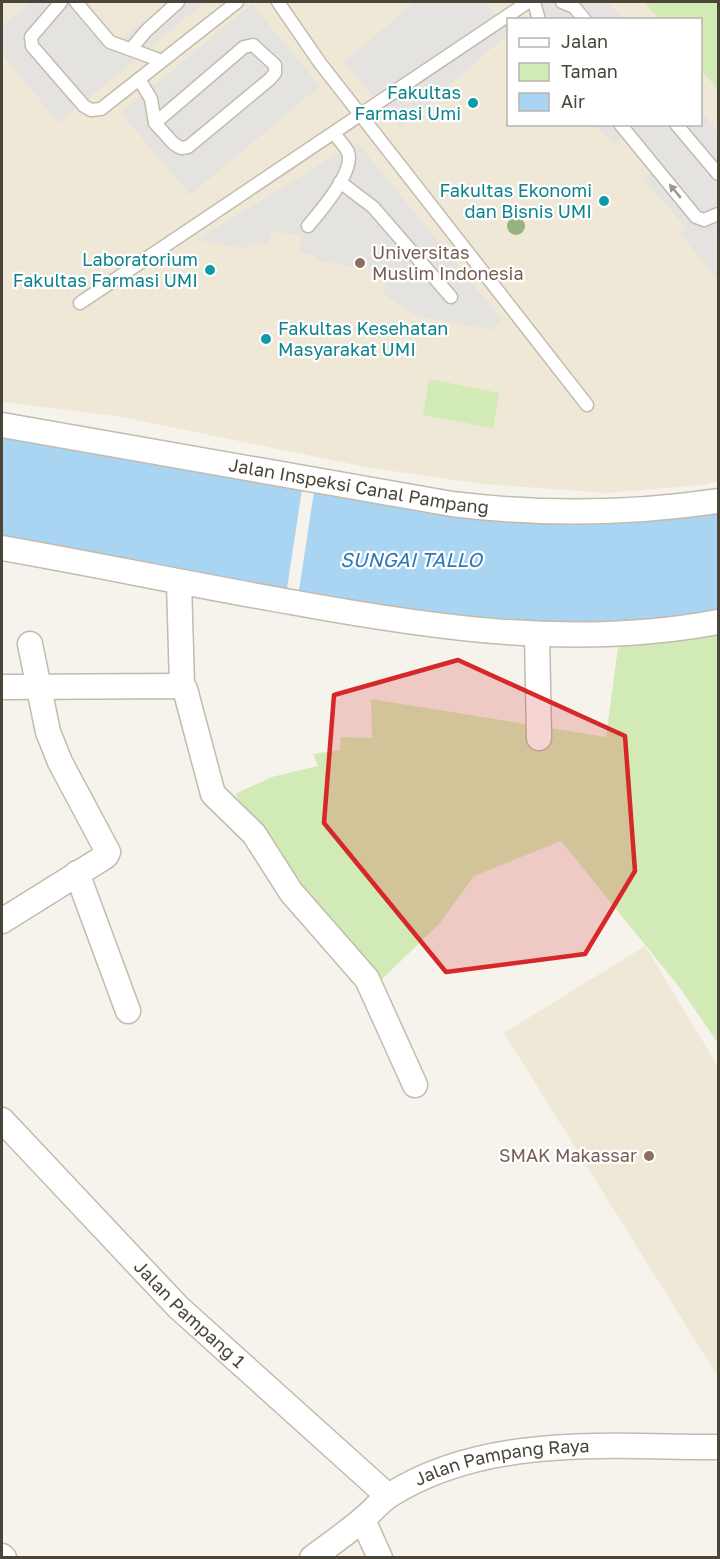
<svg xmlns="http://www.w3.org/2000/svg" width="720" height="1559" font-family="'Golos Text',sans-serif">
<rect width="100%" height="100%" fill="#f6f3ec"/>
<path fill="#efe8d6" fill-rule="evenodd" d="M 2,2 L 718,2 L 718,481 L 702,485 L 607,493 L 482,484 L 371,468 L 116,416 L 2,402 ZM 508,20 L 700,20 L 700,124 L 508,124 Z
M 645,946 L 718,1066 L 718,1377 L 504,1033 Z"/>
<path fill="#d2eab5" d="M 644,2 L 718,2 L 718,90 L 701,69 L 700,20 L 659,19 Z
M 429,379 L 499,393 L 493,428 L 423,415 Z
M 718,628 L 718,1043 L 680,988 L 561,841 L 474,876 L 439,924 L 379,982 L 289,882 L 235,794 L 272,777 L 318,766 L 313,754 L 340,750 L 341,737 L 372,738 L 371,699 L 606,737 L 619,640 Z"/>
<path fill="#e5e3e0" d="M 31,2 L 74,2 L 112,47 L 167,2 L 205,2 L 59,123 L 2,54 L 2,27 Z
M 414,2 L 484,2 L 508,30 L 508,34 L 401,128 L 344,62 Z
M 545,2 L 607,2 L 623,19 L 523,20 Z
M 252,4 L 320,86 L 190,195 L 121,113 Z
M 701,111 L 718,132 L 718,280 L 680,234 L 686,228 L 643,179 L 653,170 L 623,136 L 613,145 L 595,125 L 700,124 Z
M 357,142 L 502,320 L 492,330 L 417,316 L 383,294 L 386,273 L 315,260 L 315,255 L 299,252 L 302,236 L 270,231 L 268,245 L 249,243 L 248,249 L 196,240 Z"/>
<path fill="#a9d4f2" d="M 2,435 L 323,488 L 718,511 L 718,613 L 635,624 L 465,621 L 2,542 Z"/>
<path fill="#f6f3ec" d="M 303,483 L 315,485 L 298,597 L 286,595 Z"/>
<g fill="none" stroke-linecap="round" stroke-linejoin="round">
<g stroke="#c2bbae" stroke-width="15">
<path id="service" d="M 61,2 L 31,37 L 32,46 L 84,106 L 91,110 L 101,109 L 237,2
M 76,2 L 110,42 L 162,61
M 278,2 L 320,63 L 587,405
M 534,2 L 539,20
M 562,2 L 574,7 L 585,20
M 131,49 L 146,31 L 178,2
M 139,79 L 151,99 L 155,123 L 174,144 L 181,148 L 188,147 L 270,79 L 275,73 L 275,65 L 253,45 L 244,47 L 155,123
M 620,124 L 696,217 L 704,220 L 718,214
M 676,124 L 718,174
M 340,182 L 373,207 L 451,297
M 308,226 C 320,212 355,171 348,152 C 345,146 338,139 334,133
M 80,303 L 528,2"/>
</g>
<g stroke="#c2bbae" stroke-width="27">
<g id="minor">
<path id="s1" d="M 2,425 L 452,504 C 541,515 630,514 718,501"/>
<path d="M 2,548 C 98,565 194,585 291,602 C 433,628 575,649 718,622"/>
<path d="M 179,582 L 182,686"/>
<path d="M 537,634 L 539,738"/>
<path d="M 2,687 L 182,686 L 185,689 L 213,794 L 254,834 L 291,892 L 367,979 L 415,1085"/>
<path d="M 77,873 L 128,1011"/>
<path d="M 2,921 L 106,856 L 108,852 L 60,762 L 48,732 L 30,644"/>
<path id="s2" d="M 2,1120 L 178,1307 L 388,1496"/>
<path d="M 363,1520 L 380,1558"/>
<path d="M 2,1556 L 4,1558"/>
<path id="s3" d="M 312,1558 C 329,1545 347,1533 363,1519 C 372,1512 380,1501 390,1495 C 487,1434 609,1447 718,1447"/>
</g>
</g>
<use href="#service" stroke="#fff" stroke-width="12"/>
<use href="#minor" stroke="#fff" stroke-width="24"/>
</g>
<circle fill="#97b381" cx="516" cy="226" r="9"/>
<defs><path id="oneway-solid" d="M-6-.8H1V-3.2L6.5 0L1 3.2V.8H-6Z" transform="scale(1.5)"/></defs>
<use fill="#9c9892" href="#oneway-solid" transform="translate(675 191) rotate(-130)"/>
<path fill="#d62828" fill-opacity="0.2" stroke="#d62828" stroke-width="4.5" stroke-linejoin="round" d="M 458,660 L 625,736 L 635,871 L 585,954 L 446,972 L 324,823 L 334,695 Z"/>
<g fill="#0f9aa8" stroke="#fff" stroke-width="2">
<circle cx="473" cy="103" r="6"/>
<circle cx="604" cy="201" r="6"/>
<circle cx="210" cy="270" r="6"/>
<circle cx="266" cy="339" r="6"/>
</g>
<g fill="#8d6e63" stroke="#fff" stroke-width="2">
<circle cx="360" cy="263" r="6"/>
<circle cx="649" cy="1156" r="6"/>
</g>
<g text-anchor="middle" stroke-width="4.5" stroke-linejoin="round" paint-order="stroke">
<g font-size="18" fill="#0d838f" stroke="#fff" text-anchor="end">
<text x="461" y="99">Fakultas<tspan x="461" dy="21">Farmasi Umi</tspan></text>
<text x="592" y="197">Fakultas Ekonomi<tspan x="592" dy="21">dan Bisnis UMI</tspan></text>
<text x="198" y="266">Laboratorium<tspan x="198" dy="21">Fakultas Farmasi UMI</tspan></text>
<text x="278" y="335" text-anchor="start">Fakultas Kesehatan<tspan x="278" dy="21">Masyarakat UMI</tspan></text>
</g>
<g font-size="18" fill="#785e54" stroke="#fff" text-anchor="start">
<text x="372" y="259">Universitas<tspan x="372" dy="21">Muslim Indonesia</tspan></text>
<text x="637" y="1162" text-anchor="end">SMAK Makassar</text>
</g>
<g font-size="18" fill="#4b4439" stroke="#fff">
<text dy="6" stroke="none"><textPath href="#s1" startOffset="362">Jalan Inspeksi Canal Pampang</textPath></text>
<text dy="6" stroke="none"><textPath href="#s2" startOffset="270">Jalan Pampang 1</textPath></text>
<text dy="6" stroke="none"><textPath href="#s3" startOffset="219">Jalan Pampang Raya</textPath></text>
</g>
<g font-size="20" font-style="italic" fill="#2e7ab2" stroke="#fff">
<text x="411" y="567">SUNGAI TALLO</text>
</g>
</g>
<rect width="720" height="1559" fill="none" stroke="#4b4439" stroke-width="6"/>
<rect x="507" y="18" width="195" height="108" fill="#ffffff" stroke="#b7b4b0" stroke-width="1.5"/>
<rect x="519" y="38" width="30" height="9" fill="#ffffff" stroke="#b7b4b0" stroke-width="1.5"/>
<text x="561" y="48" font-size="18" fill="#4b4439">Jalan</text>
<rect x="519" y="63" width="30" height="18" fill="#d2eab5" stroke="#b7b4b0" stroke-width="1.5"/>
<text x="561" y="78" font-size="18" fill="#4b4439">Taman</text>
<rect x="519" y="93" width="30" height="18" fill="#a9d4f2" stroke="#b7b4b0" stroke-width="1.5"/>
<text x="561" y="108" font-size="18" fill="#4b4439">Air</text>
</svg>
